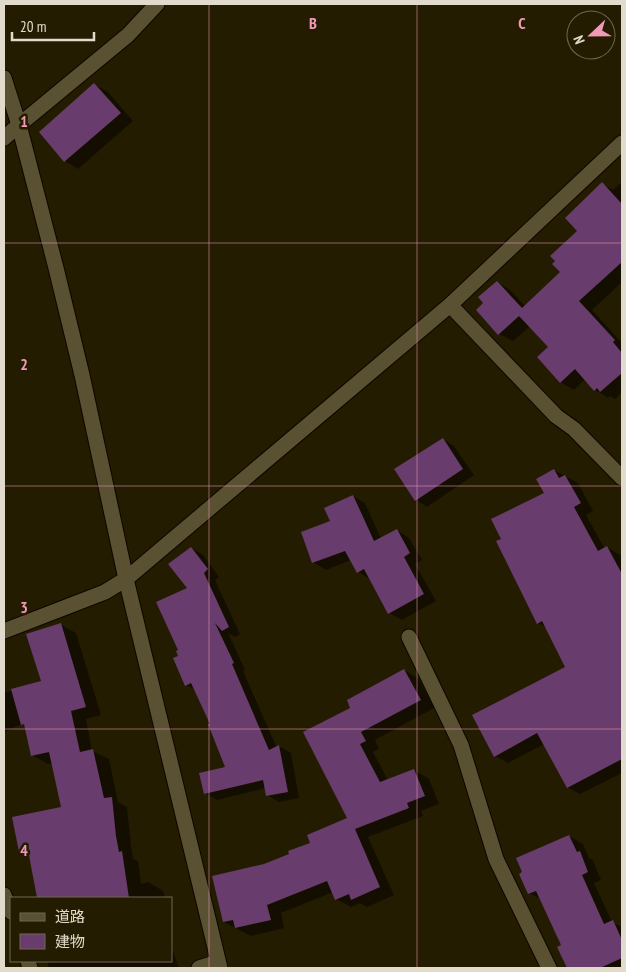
<svg xmlns="http://www.w3.org/2000/svg" width="626" height="972" font-family="'PT Sans Narrow','Noto Sans JP',sans-serif">
<rect width="100%" height="100%" fill="#241c00"/>
<path fill="#0007" d="M 95,85 L 108,92 L 133,121 L 78,169 L 65,161 Z
M 622,182 L 622,282 L 592,310 L 622,343 L 622,392 L 615,399 L 610,396 L 608,398 L 595,390 L 585,379 L 574,390 L 560,382 L 549,347 L 530,326 L 513,341 L 499,334 L 485,303 L 497,282 L 510,290 L 526,307 L 562,273 L 602,184 L 613,190 Z
M 443,439 L 454,446 L 474,475 L 427,507 L 416,500 Z
M 554,470 L 578,483 L 593,511 L 586,515 L 605,549 L 607,547 L 620,555 L 622,559 L 622,773 L 580,794 L 567,787 L 544,744 L 508,763 L 495,756 L 567,667 L 547,628 L 538,623 L 502,539 L 545,494 Z
M 353,496 L 365,503 L 381,539 L 397,530 L 409,538 L 422,560 L 415,564 L 436,601 L 402,620 L 389,613 L 371,580 L 358,572 L 351,560 L 326,570 L 313,562 L 332,522 Z
M 191,548 L 203,555 L 219,577 L 215,580 L 240,634 L 235,637 L 228,633 L 245,670 L 243,671 L 277,748 L 279,746 L 291,753 L 299,798 L 279,802 L 267,795 L 266,788 L 217,800 L 205,793 L 227,767 L 211,724 L 196,690 L 186,685 L 180,656 L 189,589 Z
M 61,625 L 76,633 L 101,715 L 86,719 L 92,751 L 109,759 L 118,802 L 127,807 L 131,846 L 133,859 L 138,861 L 141,884 L 148,882 L 163,891 L 165,898 L 38,898 L 31,858 L 20,851 L 63,808 L 53,763 L 48,764 L 32,755 L 26,726 L 22,724 L 4,732 L 4,693 L 43,682 Z
M 404,670 L 419,679 L 434,708 L 375,740 L 379,749 L 373,752 L 388,780 L 414,770 L 429,779 L 439,804 L 421,811 L 423,816 L 368,837 L 394,895 L 367,907 L 360,903 L 351,907 L 336,899 L 333,892 L 281,913 L 284,928 L 251,936 L 224,922 L 264,865 L 291,855 L 312,843 L 349,819 L 352,708 Z
M 569,836 L 583,844 L 589,858 L 593,860 L 601,880 L 594,883 L 612,922 L 622,927 L 622,968 L 569,968 L 559,948 L 562,946 L 542,900 L 529,893 Z
M 171,946 L 179,968 L 49,968 L 47,961 L 171,961 Z"/>
<path fill="#683c6c" d="M 94,83 L 121,113 L 64,162 L 39,132 Z
M 602,182 L 622,204 L 622,262 L 579,301 L 615,340 L 613,342 L 622,353 L 622,373 L 600,392 L 597,388 L 594,391 L 575,369 L 560,383 L 537,357 L 548,347 L 519,316 L 498,335 L 476,310 L 483,303 L 478,297 L 497,281 L 522,308 L 560,272 L 552,264 L 555,261 L 550,256 L 577,231 L 565,218 Z
M 443,438 L 463,469 L 415,501 L 394,469 Z
M 554,469 L 559,478 L 565,475 L 581,503 L 574,507 L 598,551 L 607,546 L 622,574 L 622,759 L 567,788 L 537,733 L 494,757 L 472,715 L 565,667 L 542,621 L 537,624 L 496,541 L 501,539 L 491,519 L 544,493 L 536,479 Z
M 353,495 L 374,541 L 397,529 L 410,553 L 404,557 L 424,594 L 388,614 L 364,569 L 357,573 L 345,551 L 312,563 L 301,532 L 330,521 L 324,508 Z
M 191,547 L 208,569 L 204,573 L 229,627 L 222,631 L 215,623 L 234,663 L 232,664 L 269,750 L 279,745 L 288,792 L 266,796 L 263,780 L 204,794 L 199,773 L 225,767 L 208,724 L 210,724 L 191,683 L 185,686 L 173,658 L 178,656 L 176,651 L 178,650 L 156,602 L 187,588 L 168,564 Z
M 61,623 L 86,707 L 71,711 L 80,752 L 93,749 L 104,798 L 112,797 L 116,836 L 119,852 L 122,851 L 129,898 L 37,898 L 28,850 L 19,852 L 12,817 L 61,807 L 49,752 L 31,756 L 24,724 L 21,725 L 11,689 L 41,681 L 26,634 Z
M 404,669 L 421,700 L 361,732 L 366,741 L 360,744 L 380,782 L 414,769 L 425,796 L 407,803 L 409,808 L 355,829 L 380,887 L 351,900 L 349,894 L 335,900 L 327,881 L 267,905 L 271,920 L 235,928 L 233,920 L 223,922 L 212,876 L 264,864 L 289,854 L 288,851 L 310,843 L 307,835 L 347,818 L 303,732 L 350,708 L 347,700 Z
M 569,835 L 577,852 L 580,851 L 588,872 L 582,875 L 604,924 L 613,920 L 622,940 L 622,958 L 600,968 L 567,968 L 557,947 L 561,945 L 536,891 L 528,894 L 519,874 L 522,872 L 516,858 Z"/>
<g fill="none" stroke-linecap="round" stroke-linejoin="round">
<g stroke="#0d0600" stroke-width="17">
<path id="street" d="M 4,138 L 19,125
M 450,305 L 556,416 L 574,429 L 622,478
M 4,631 L 105,592 L 126,579
M 409,637 L 461,745 L 496,859 L 549,968
M 4,895 L 11,912
M 28,961 L 30,968
M 199,968 L 218,962"/>
</g>
<g stroke="#0d0600" stroke-width="17">
<path id="secondary" d="M 4,78 L 19,125 L 56,268 L 82,375 L 126,579 L 220,968
M 19,125 L 128,35 L 157,4
M 126,579 L 450,305 L 622,143"/>
</g>
<use href="#street" stroke="#595132" stroke-width="15"/>
<use href="#secondary" stroke="#595132" stroke-width="15"/>
</g>
<path fill="none" stroke="#ef9ab8" stroke-width="1" stroke-opacity="0.55" d="M 209,4 L 209,968M 417,4 L 417,968M 4,243 L 622,243M 4,486 L 622,486M 4,729 L 622,729"/>
<g font-size="16" text-anchor="middle" font-weight="bold" fill="#ef9ab8" stroke="#241c00" stroke-width="5" stroke-linejoin="round" paint-order="stroke">
<text x="313" y="29">B</text>
<text x="522" y="29">C</text>
<text x="24" y="127">1</text>
<text x="24" y="370">2</text>
<text x="24" y="613">3</text>
<text x="24" y="856">4</text>
</g>
<rect width="626" height="972" fill="none" stroke="#e0dbca" stroke-width="10"/>
<rect x="10" y="897" width="162" height="65" fill="#241c00" stroke="#6f6851"/>
<rect x="20" y="913" width="25" height="8" fill="#595132" stroke="#6f6851"/>
<text x="55" y="922" font-size="15" fill="#e0dbca">道路</text>
<rect x="20" y="934" width="25" height="15" fill="#683c6c" stroke="#6f6851"/>
<text x="55" y="947" font-size="15" fill="#e0dbca">建物</text>
<g transform="translate(591 35) rotate(248)"><circle r="24" fill="#241c00" stroke="#6f6851"/>
<path d="M0-4L9 19L0 12L-9 19Z" fill="#ef9ab8"/>
<text y="-8" font-size="14" font-weight="bold" text-anchor="middle" fill="#e0dbca">N</text>
</g>
<path d="M12 32v8h82v-8" fill="none" stroke="#e0dbca" stroke-width="2.5"/>
<text x="20" y="32" font-size="15" fill="#e0dbca" stroke="#241c00" stroke-width="4" paint-order="stroke">20 m</text>
</svg>
